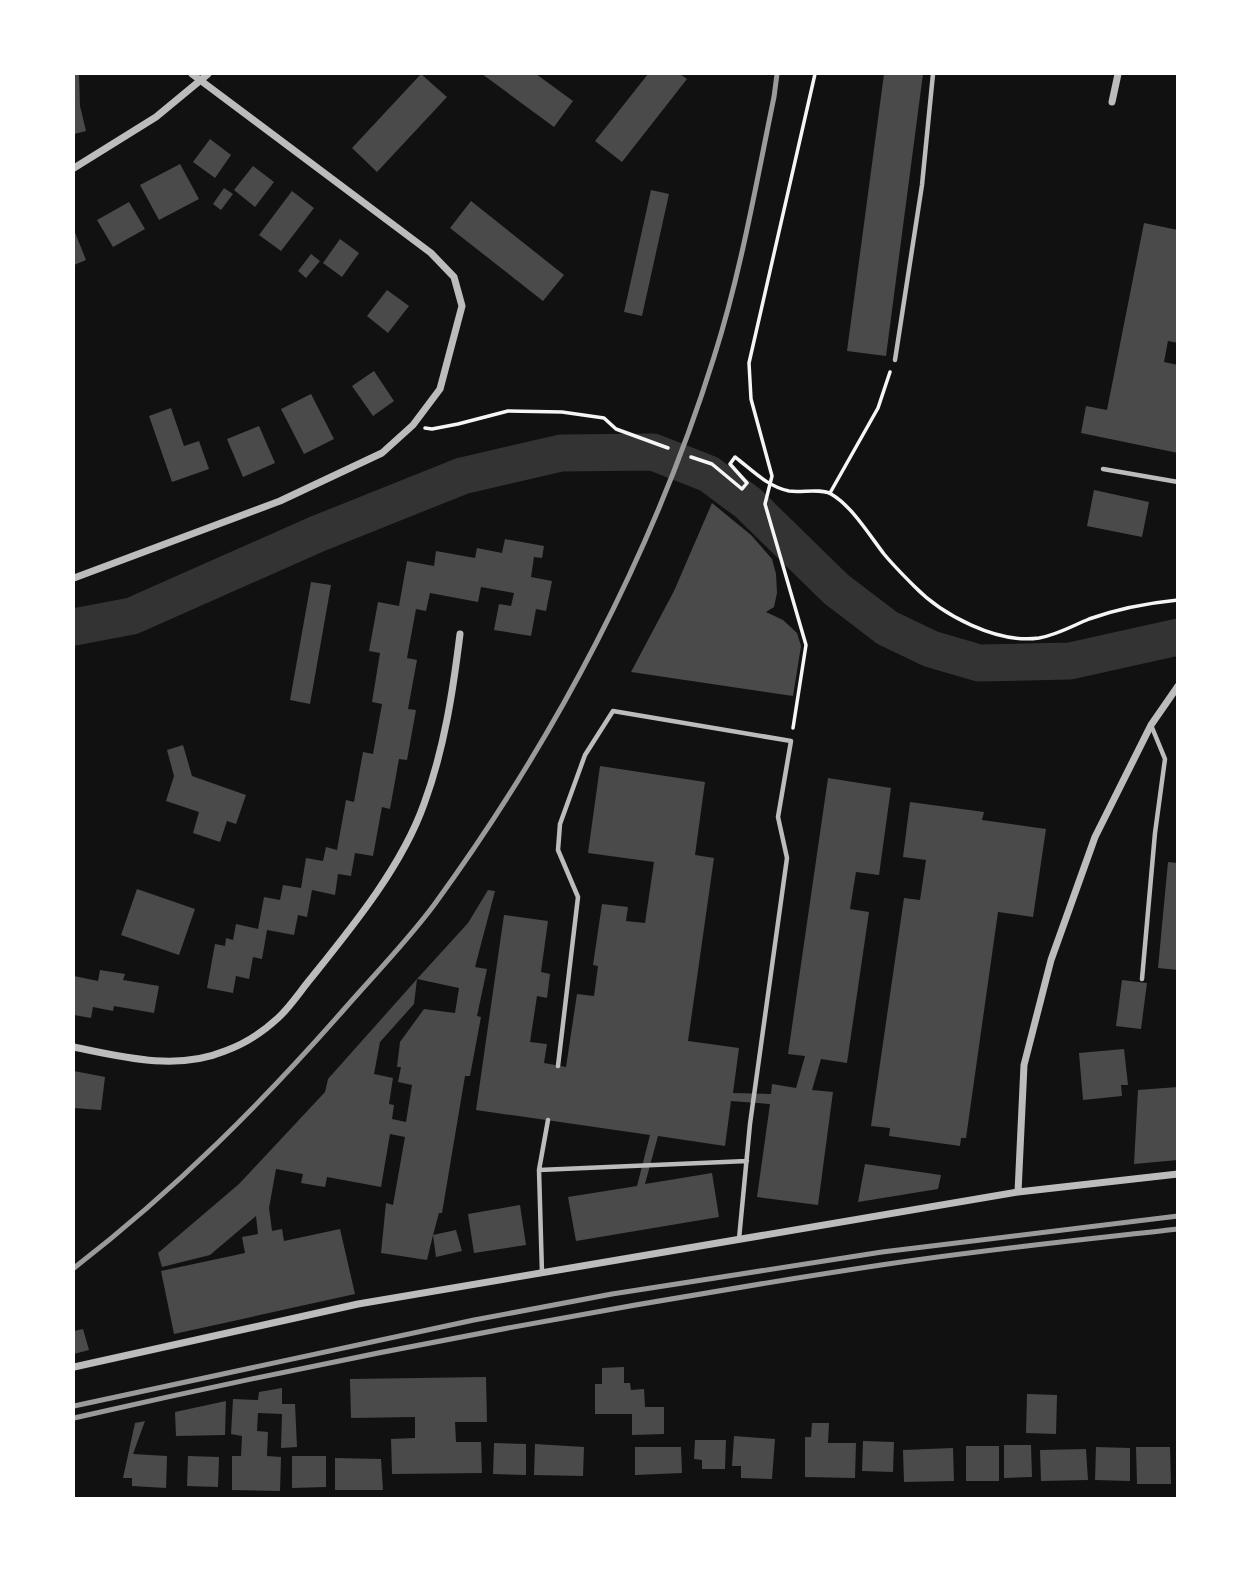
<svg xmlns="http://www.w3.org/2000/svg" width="1251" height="1572" font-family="'Sofia Sans Condensed',sans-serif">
<rect width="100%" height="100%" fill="#111"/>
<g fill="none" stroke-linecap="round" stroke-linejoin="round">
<path stroke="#333" stroke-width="37" d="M 74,627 L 132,616 L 317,534 L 462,476 L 561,453 L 653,452 L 709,474 L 748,503 L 836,589 L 887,628 L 931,649 L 979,663 L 1070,661 L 1178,637"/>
</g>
<path fill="#4a4a4a" d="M 74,74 L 79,74 L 80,106 L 86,131 L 74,134 Z
M 421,74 L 447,97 L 377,172 L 352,148 Z
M 482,74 L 536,74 L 573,101 L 554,127 Z
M 648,74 L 680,74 L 687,79 L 622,162 L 595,141 Z
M 884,74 L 923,74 L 886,356 L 847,351 Z
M 210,139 L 231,155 L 215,178 L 193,162 Z
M 180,164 L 199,199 L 159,220 L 140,185 Z
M 253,166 L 274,182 L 255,207 L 234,190 Z
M 224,188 L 233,194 L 221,210 L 213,204 Z
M 651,190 L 669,194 L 642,316 L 624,312 Z
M 292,191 L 314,208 L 281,251 L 259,235 Z
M 471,201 L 564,275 L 543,301 L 450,228 Z
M 129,202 L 145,229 L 113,247 L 97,220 Z
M 1144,223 L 1178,230 L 1178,343 L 1168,341 L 1164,362 L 1178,365 L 1178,453 L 1081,433 L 1086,406 L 1107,410 Z
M 74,230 L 86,260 L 74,265 Z
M 340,239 L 359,253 L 342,277 L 323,263 Z
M 311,254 L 320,261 L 306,278 L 298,271 Z
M 387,290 L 409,306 L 388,333 L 367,316 Z
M 374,371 L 394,401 L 373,416 L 352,386 Z
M 311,394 L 334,439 L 304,454 L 281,409 Z
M 171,408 L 184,446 L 199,441 L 209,469 L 172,482 L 149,416 Z
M 259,426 L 275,463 L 243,477 L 227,439 Z
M 1094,490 L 1149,502 L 1142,537 L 1087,526 Z
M 712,503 L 751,535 L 772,559 L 776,574 L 777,593 L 774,607 L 766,612 L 783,620 L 797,633 L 801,646 L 793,696 L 631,672 L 674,591 Z
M 505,539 L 544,546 L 542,558 L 534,557 L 531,577 L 552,581 L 546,611 L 536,609 L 531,636 L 494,630 L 499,604 L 511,606 L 514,593 L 481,587 L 478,602 L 430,593 L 426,611 L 416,609 L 407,658 L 417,660 L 408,709 L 416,710 L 407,760 L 399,759 L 390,809 L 382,807 L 373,856 L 355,853 L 351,876 L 338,874 L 335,895 L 312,890 L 307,917 L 298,915 L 294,935 L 267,930 L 262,959 L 253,957 L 249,979 L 236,976 L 233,993 L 207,988 L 215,944 L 225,946 L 226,938 L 233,940 L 236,924 L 258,929 L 264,897 L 280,900 L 283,885 L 301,888 L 306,858 L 323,861 L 326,847 L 337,850 L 346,800 L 354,802 L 363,752 L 373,754 L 382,704 L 372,702 L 380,653 L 369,651 L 378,602 L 399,606 L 407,561 L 434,566 L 436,551 L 475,558 L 477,548 L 502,553 Z
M 311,582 L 331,585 L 310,704 L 290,700 Z
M 183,745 L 192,776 L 246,795 L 236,824 L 227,821 L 220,842 L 193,833 L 199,812 L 166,801 L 174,776 L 167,750 Z
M 600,766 L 705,782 L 695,855 L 714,858 L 688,1041 L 739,1048 L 733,1093 L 771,1094 L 772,1084 L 796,1088 L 805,1056 L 788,1054 L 828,778 L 891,788 L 879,875 L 856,872 L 850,909 L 869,912 L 847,1063 L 821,1059 L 812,1090 L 833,1092 L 818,1205 L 757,1197 L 770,1104 L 731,1101 L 725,1146 L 658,1136 L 645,1184 L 712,1173 L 719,1217 L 576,1241 L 568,1197 L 637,1186 L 650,1135 L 476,1110 L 504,915 L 548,921 L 541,972 L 550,974 L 547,998 L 537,996 L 530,1042 L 547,1044 L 544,1063 L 566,1067 L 577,994 L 594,996 L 598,966 L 593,965 L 602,904 L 628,907 L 626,921 L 645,923 L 654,862 L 588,853 Z
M 910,802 L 984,812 L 982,820 L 1046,829 L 1033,917 L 998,912 L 966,1138 L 961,1138 L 960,1146 L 889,1136 L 890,1128 L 871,1126 L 904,898 L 920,900 L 926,860 L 903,857 Z
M 1168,862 L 1178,863 L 1178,970 L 1158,968 Z
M 137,889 L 195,909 L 179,955 L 121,935 Z
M 488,890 L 495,891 L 475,967 L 487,969 L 477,1016 L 481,1017 L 470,1076 L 465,1076 L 442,1213 L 439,1213 L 433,1235 L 456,1230 L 462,1251 L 436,1257 L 433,1235 L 427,1260 L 381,1253 L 386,1203 L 393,1205 L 405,1137 L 390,1134 L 381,1187 L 327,1177 L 325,1187 L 301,1183 L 303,1174 L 276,1169 L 269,1208 L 272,1231 L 282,1229 L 284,1241 L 340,1229 L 355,1294 L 174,1334 L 161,1271 L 245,1253 L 242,1237 L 258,1234 L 256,1216 L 210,1255 L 162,1267 L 158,1253 L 239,1184 L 325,1092 L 328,1079 L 417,979 L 414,1004 L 380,1042 L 374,1074 L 393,1078 L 389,1104 L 394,1105 L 392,1119 L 406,1122 L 412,1085 L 398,1082 L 401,1067 L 397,1067 L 400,1042 L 424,1009 L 455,1013 L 459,988 L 417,979 L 468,923 Z
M 100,970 L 125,974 L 123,980 L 159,986 L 154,1013 L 114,1006 L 113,1011 L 93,1007 L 91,1018 L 74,1015 L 74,976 L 98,981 Z
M 1122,980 L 1147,983 L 1141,1029 L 1116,1026 Z
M 1124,1049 L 1128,1085 L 1121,1085 L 1122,1096 L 1083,1100 L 1079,1053 Z
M 74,1071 L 105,1077 L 101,1110 L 74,1108 Z
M 1178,1087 L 1178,1160 L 1134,1164 L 1138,1090 Z
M 865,1164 L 941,1175 L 938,1189 L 858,1202 Z
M 520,1205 L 526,1245 L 474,1253 L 468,1214 Z
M 83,1329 L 89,1350 L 74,1354 L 74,1331 Z
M 624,1367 L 624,1383 L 630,1383 L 631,1390 L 644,1389 L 645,1407 L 664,1407 L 664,1434 L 632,1435 L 632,1414 L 595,1414 L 595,1384 L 602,1384 L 602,1368 Z
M 486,1377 L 487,1422 L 455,1422 L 456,1442 L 481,1442 L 482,1473 L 392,1474 L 391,1439 L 415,1438 L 415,1417 L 351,1418 L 350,1379 Z
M 282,1388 L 282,1404 L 295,1404 L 297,1447 L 281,1448 L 282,1414 L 258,1413 L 257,1431 L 268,1432 L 267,1456 L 281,1457 L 280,1491 L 232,1490 L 232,1456 L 241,1456 L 242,1436 L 231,1434 L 233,1399 L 258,1400 L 259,1392 Z
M 1027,1394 L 1057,1395 L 1056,1434 L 1026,1433 Z
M 226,1401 L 225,1435 L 176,1436 L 175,1412 Z
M 145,1421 L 133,1454 L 167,1456 L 166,1488 L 132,1486 L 132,1478 L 123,1478 L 135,1423 Z
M 812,1423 L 829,1423 L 828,1443 L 856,1443 L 855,1478 L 805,1477 L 805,1437 L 811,1437 Z
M 734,1436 L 775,1439 L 772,1479 L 741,1478 L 741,1466 L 732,1466 Z
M 695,1440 L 726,1440 L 725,1469 L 702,1469 L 702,1460 L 694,1459 Z
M 863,1441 L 894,1442 L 893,1472 L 862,1471 Z
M 494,1443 L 526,1444 L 526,1475 L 493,1474 Z
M 535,1444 L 584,1447 L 583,1476 L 534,1475 Z
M 1004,1445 L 1031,1445 L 1032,1477 L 1004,1478 Z
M 966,1446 L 999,1446 L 999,1481 L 966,1481 Z
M 635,1447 L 681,1447 L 682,1473 L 635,1475 Z
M 1096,1447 L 1130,1448 L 1130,1481 L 1095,1480 Z
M 1136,1447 L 1170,1447 L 1171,1484 L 1137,1484 Z
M 953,1448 L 954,1481 L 904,1482 L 903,1450 Z
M 1086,1449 L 1088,1480 L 1041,1481 L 1040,1450 Z
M 188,1456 L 219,1457 L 218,1487 L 187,1486 Z
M 292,1456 L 326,1456 L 326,1487 L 292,1488 Z
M 335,1458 L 381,1459 L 383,1490 L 335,1490 Z"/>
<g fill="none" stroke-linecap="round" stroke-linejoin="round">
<path stroke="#f5f5f5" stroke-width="3.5" d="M 425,428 L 432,429 L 458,424 L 508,411 L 562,412 L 604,418 L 616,429 L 668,448
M 691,457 L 712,464 L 742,489 L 747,483 L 730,464 L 735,457 C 752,470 768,487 789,491 C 801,493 821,488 831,494 C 852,506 870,536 884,554 C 893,565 904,576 914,586 C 942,615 997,644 1039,638 C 1057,635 1072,626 1089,619 C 1117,609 1148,603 1178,600
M 830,493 L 878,408 L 890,372
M 793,728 L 806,645 L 765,504 L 772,476 L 751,399 L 749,363 L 815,74"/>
<path stroke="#bcbcbc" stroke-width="4.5" d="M 895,360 L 922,185 L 933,74
M 1103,469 L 1178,482
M 1142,979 L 1155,833 L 1165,759 L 1151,725
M 558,1066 L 578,897 L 558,850 L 560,824 L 585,755 L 613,711 L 791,741 L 778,817 L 787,858 L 750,1124 L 739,1239
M 539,1170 L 747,1161
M 542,1273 L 539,1170 L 548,1120"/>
<path stroke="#bcbcbc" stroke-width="7" d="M 1112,102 L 1118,74
M 74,168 L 156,117 L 208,74
M 74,578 L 280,501 L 382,453 L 413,425 L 440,389 L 462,306 L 454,277 L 431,253 L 192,74
M 74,1047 C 122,1057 177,1071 225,1051 C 244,1044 263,1032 278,1018 C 291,1006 301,990 312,977 C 353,926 402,866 424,804 C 444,750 453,691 460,634
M 1018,1192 L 1024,1065 L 1051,960 L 1095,837 L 1151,725 L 1178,686
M 74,1367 L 358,1304 L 1018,1192 L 1178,1174"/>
<path stroke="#9a9a9a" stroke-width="5" d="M 74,1268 C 176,1189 262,1103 347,1006 C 376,973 408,940 434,905 C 555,739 653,553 714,357 C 741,272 756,184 774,97 L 777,74
M 74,1406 L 474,1320 L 612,1294 L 882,1252 L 1178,1216
M 74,1418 C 341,1357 610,1306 881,1265 C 979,1250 1079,1240 1178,1229"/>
</g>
<rect width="1251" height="1572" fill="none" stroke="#ffffff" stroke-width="150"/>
</svg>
